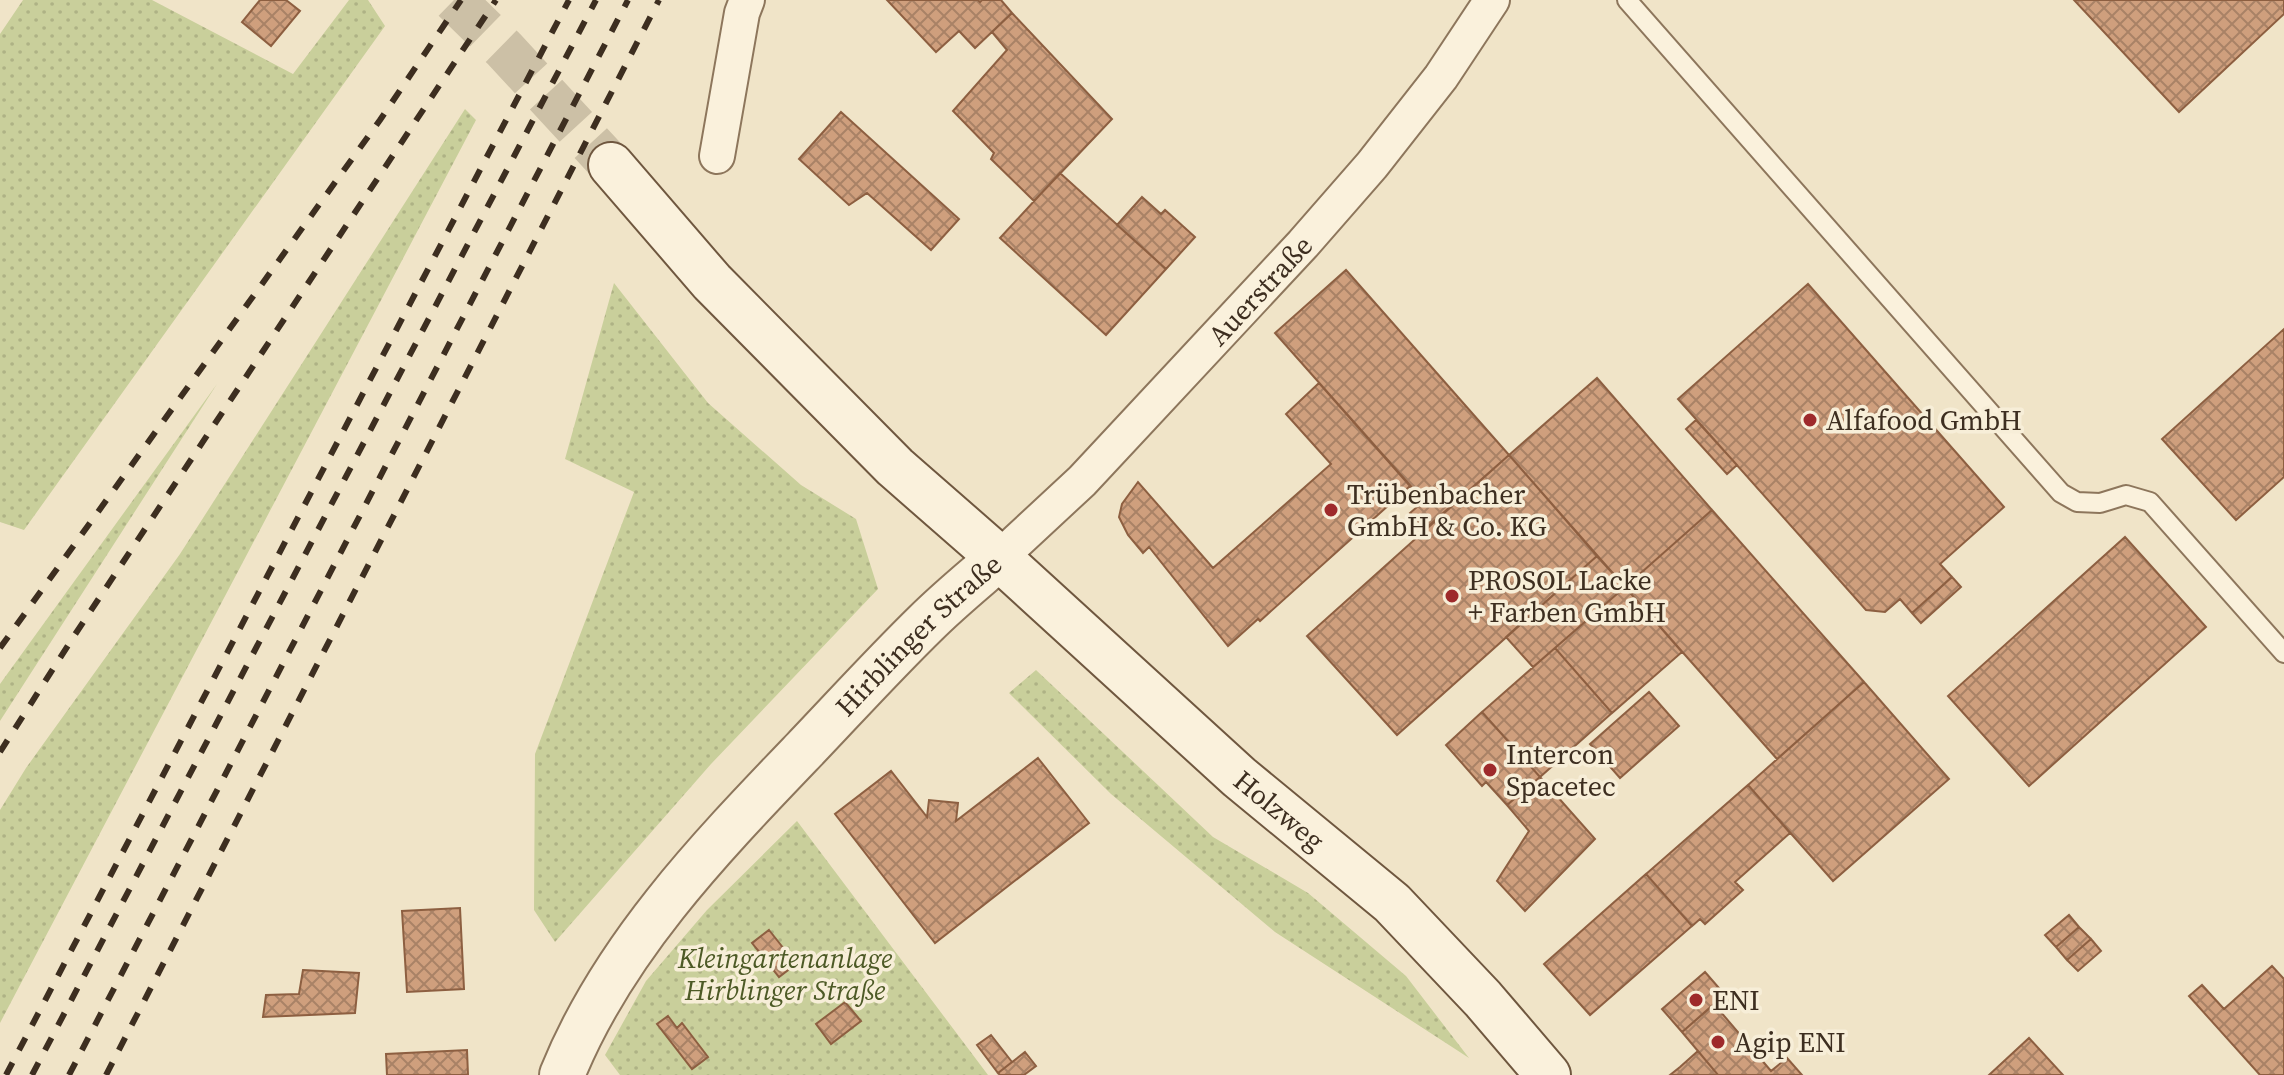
<svg xmlns="http://www.w3.org/2000/svg" width="2284" height="1075" font-family="'Source Serif 4',serif">
<defs>
<pattern id="grass-dots" width="8" height="8" patternUnits="userSpaceOnUse" patternTransform="scale(2)"><rect width="8" height="8" fill="#c9cf9b"/><path d="M2 2h.1M6 6h.1" fill="none" stroke="#aeb285" stroke-width="1.8" stroke-linecap="round"/></pattern>
<pattern id="building-cross-hatch" width="8" height="8" patternUnits="userSpaceOnUse" patternTransform="scale(2)"><rect width="8" height="8" fill="#cf9f7d"/><path d="M0 0l8 8M0 8l8-8" fill="none" stroke="#a98266"/></pattern>
</defs>
<rect width="100%" height="100%" fill="#f0e4c8"/>
<path fill="url(#grass-dots)" d="M 23,0 L 152,0 L 293,74 L 349,0 L 368,0 L 385,26 L 24,530 L 0,522 L 0,34 Z
M 465,109 L 476,120 L 0,1023 L 0,810 L 26,768 L 180,554 Z
M 614,283 L 708,403 L 801,485 L 856,519 L 878,589 L 711,764 L 555,942 L 534,910 L 535,754 L 634,492 L 565,459 Z
M 217,384 L 0,721 L 0,684 Z
M 1036,670 L 1213,837 L 1308,893 L 1406,976 L 1469,1058 L 1275,932 L 1111,794 L 1009,693 Z
M 797,821 L 988,1075 L 620,1075 L 605,1055 L 646,981 L 707,910 Z"/>
<path fill="url(#building-cross-hatch)" stroke="#8d5f41" stroke-width="2" d="M 260,0 L 286,0 L 300,11 L 271,46 L 242,22 Z
M 887,0 L 978,0 L 980,2 L 982,0 L 1001,0 L 1012,13 L 975,48 L 959,31 L 936,52 Z
M 2074,0 L 2284,0 L 2284,14 L 2179,112 Z
M 1012,13 L 1112,119 L 1034,201 L 991,159 L 994,153 L 953,111 L 1007,50 L 992,32 Z
M 841,112 L 959,219 L 931,250 L 867,193 L 849,205 L 799,159 Z
M 1060,173 L 1166,269 L 1106,335 L 1000,238 Z
M 1142,197 L 1161,214 L 1165,210 L 1195,237 L 1166,269 L 1117,225 Z
M 1346,270 L 1509,455 L 1425,529 L 1410,513 L 1424,501 L 1275,333 Z
M 1808,284 L 2004,507 L 1940,564 L 1952,577 L 1912,613 L 1900,599 L 1885,612 L 1866,610 L 1678,399 Z
M 2284,329 L 2284,477 L 2236,520 L 2162,439 Z
M 1597,378 L 1712,510 L 1625,587 L 1509,455 Z
M 1319,383 L 1410,486 L 1260,621 L 1258,619 L 1228,646 L 1149,547 L 1143,553 L 1128,535 L 1119,517 L 1122,504 L 1138,482 L 1213,568 L 1331,464 L 1286,414 Z
M 1696,420 L 1737,465 L 1727,474 L 1686,429 Z
M 1509,455 L 1597,556 L 1397,735 L 1307,636 Z
M 1712,510 L 1864,682 L 1777,759 L 1625,587 Z
M 2125,537 L 2206,627 L 2029,786 L 1948,696 Z
M 1597,556 L 1625,587 L 1533,667 L 1506,637 Z
M 1952,577 L 1961,587 L 1921,623 L 1912,613 Z
M 1625,587 L 1682,652 L 1612,713 L 1555,648 Z
M 1555,648 L 1612,713 L 1540,777 L 1482,712 Z
M 1864,682 L 1949,779 L 1833,881 L 1748,785 Z
M 1649,692 L 1679,726 L 1620,778 L 1590,744 Z
M 1482,712 L 1540,777 L 1507,805 L 1486,782 L 1482,786 L 1446,745 Z
M 1038,758 L 1089,823 L 935,943 L 835,814 L 891,771 L 927,817 L 929,800 L 958,803 L 956,821 Z
M 1540,777 L 1595,839 L 1525,911 L 1497,881 L 1529,831 L 1507,805 Z
M 1748,785 L 1790,833 L 1735,882 L 1743,890 L 1705,924 L 1700,919 L 1692,926 L 1646,874 Z
M 1646,874 L 1692,926 L 1590,1015 L 1544,964 Z
M 460,908 L 464,989 L 407,992 L 402,911 Z
M 2069,915 L 2079,927 L 2056,947 L 2045,935 Z
M 2079,927 L 2091,939 L 2067,960 L 2056,947 Z
M 769,930 L 796,964 L 779,977 L 752,943 Z
M 2091,939 L 2101,951 L 2078,971 L 2067,960 Z
M 2272,966 L 2284,979 L 2284,1075 L 2260,1075 L 2189,996 L 2202,985 L 2224,1009 Z
M 303,970 L 359,973 L 355,1013 L 263,1017 L 266,995 L 299,994 Z
M 1705,972 L 1725,995 L 1682,1032 L 1662,1009 Z
M 845,1002 L 861,1021 L 831,1044 L 816,1024 Z
M 1714,1004 L 1771,1071 L 1787,1058 L 1802,1075 L 1718,1075 L 1682,1032 Z
M 668,1016 L 677,1028 L 682,1023 L 708,1057 L 692,1069 L 657,1024 Z
M 991,1035 L 1012,1062 L 998,1073 L 977,1045 Z
M 2029,1038 L 2063,1075 L 1989,1075 Z
M 467,1050 L 468,1075 L 387,1075 L 386,1054 Z
M 1698,1051 L 1718,1075 L 1670,1075 L 1680,1067 Z
M 1025,1052 L 1036,1066 L 1024,1075 L 1000,1075 L 998,1073 Z"/>
<g fill="none" stroke-linecap="round" stroke-linejoin="round">
<path stroke="#ccc0a6" stroke-width="44" stroke-dasharray="44 22" stroke-linecap="butt" d="M 454,0 L 504,49 L 611,165"/>
<g stroke="#8d765c" stroke-width="22">
<path id="service" d="M 1627,0 L 2061,493 L 2077,502 L 2100,503 L 2126,495 L 2150,502 L 2284,653"/>
</g>
<g stroke="#8d765c" stroke-width="38">
<g id="minor">
<path d="M 717,156 L 742,13 L 747,0"/>
<path id="s1" d="M 999,558 L 1082,481 L 1303,244 L 1372,165 L 1441,77 L 1492,0"/>
</g>
</g>
<g stroke="#8d765c" stroke-width="48">
<g id="tertiary">
<path id="s2" d="M 562,1075 C 613,948 711,847 804,750 C 845,707 884,664 926,623 C 949,600 975,579 999,558"/>
</g>
</g>
<g stroke="#6f573f" stroke-width="48">
<g id="secondary">
<path id="s3" d="M 611,165 L 712,282 L 895,467 L 999,558 L 1239,777 L 1392,903 L 1483,999 L 1548,1075"/>
</g>
</g>
<use href="#service" stroke="#faf1dc" stroke-width="18"/>
<use href="#minor" stroke="#faf1dc" stroke-width="34"/>
<use href="#tertiary" stroke="#faf1dc" stroke-width="44"/>
<use href="#secondary" stroke="#faf1dc" stroke-width="44"/>
<path stroke="#3d2e20" stroke-width="6" stroke-dasharray="14 14" stroke-linecap="butt" d="M 0,648 L 380,120 L 461,0
M 0,752 L 74,636 L 496,0
M 6,1075 L 569,0
M 32,1075 L 596,0
M 69,1075 L 628,0
M 106,1075 L 659,0"/>
</g>
<g fill="#9e2a2b" stroke="#f7eed8" stroke-width="3">
<circle cx="1810" cy="420" r="8"/>
<circle cx="1331" cy="510" r="8"/>
<circle cx="1452" cy="596" r="8"/>
<circle cx="1490" cy="770" r="8"/>
<circle cx="1696" cy="1000" r="8"/>
<circle cx="1718" cy="1042" r="8"/>
</g>
<g text-anchor="middle" stroke-width="7" stroke-linejoin="round" paint-order="stroke">
<g font-size="28" fill="#3d2e20" stroke="#f7eed8">
<text dy="10" stroke="none"><textPath href="#s1" startOffset="374">Auerstraße</textPath></text>
<text dy="10" stroke="none"><textPath href="#s2" startOffset="570">Hirblinger Straße</textPath></text>
<text dy="10" stroke="none"><textPath href="#s3" startOffset="930">Holzweg</textPath></text>
</g>
<g font-size="28" fill="#3d2e20" stroke="#f7eed8" text-anchor="start">
<text x="1826" y="430">Alfafood GmbH</text>
<text x="1347" y="504">Trübenbacher<tspan x="1347" dy="32">GmbH &amp; Co. KG</tspan></text>
<text x="1468" y="590">PROSOL Lacke<tspan x="1468" dy="32">+ Farben GmbH</tspan></text>
<text x="1506" y="764">Intercon<tspan x="1506" dy="32">Spacetec</tspan></text>
<text x="1712" y="1010">ENI</text>
<text x="1734" y="1052">Agip ENI</text>
</g>
<g font-size="28" font-style="italic" fill="#4d5a26" stroke="#f7eed8">
<text x="785" y="968">Kleingartenanlage<tspan x="785" dy="32">Hirblinger Straße</tspan></text>
</g>
</g>
</svg>
